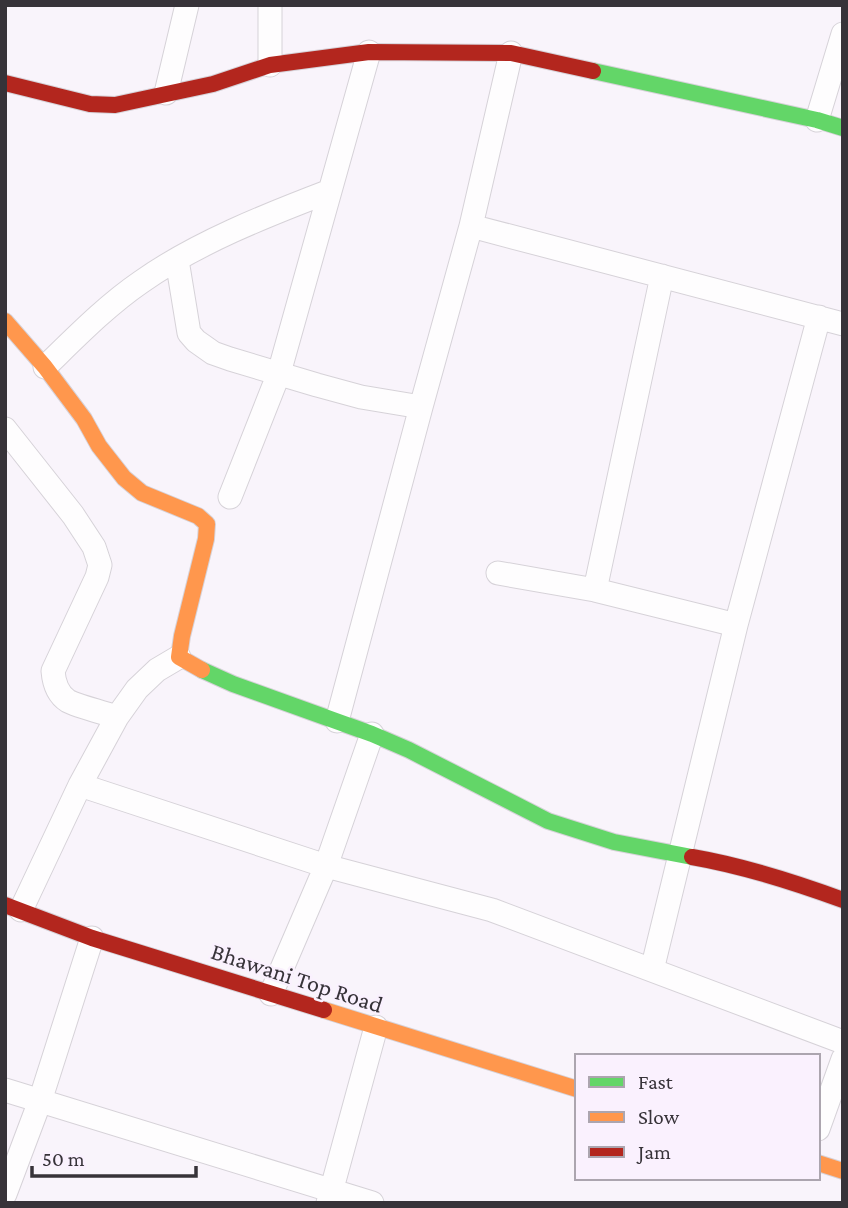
<svg xmlns="http://www.w3.org/2000/svg" width="848" height="1208" font-family="'Crimson Pro',serif">
<rect width="100%" height="100%" fill="#f9f4fb"/>
<g fill="none" stroke-linecap="round" stroke-linejoin="round">
<g stroke="#d6d2d8" stroke-width="25">
<path id="street" d="M 270,5 L 270,65
M 166,93 L 187,5
M 817,120 L 843,34
M 471,226 L 843,324
M 177,260 L 189,333 L 196,341 L 213,353 L 230,359 L 317,385 L 361,397 L 421,407
M 45,367 C 75,338 106,306 141,282 C 196,243 267,215 330,191
M 5,429 L 73,515 L 94,547 L 100,565 L 97,577 L 53,671 C 54,683 57,694 68,701 C 77,706 105,713 117,717
M 230,497 L 279,373 L 369,52
M 498,573 L 595,590 L 736,625
M 595,590 L 662,276
M 337,721 L 421,407 L 471,226 L 511,53
M 80,785 L 326,866 L 492,910 L 843,1042
M 21,910 L 80,785 L 117,717 L 137,689 L 157,670 L 179,657
M 652,970 L 736,625 L 819,317
M 271,994 L 326,866 L 372,734
M 5,1090 L 372,1203
M 818,1129 L 843,1059
M 5,1194 L 40,1101 L 92,938
M 328,1203 L 376,1027"/>
</g>
<g stroke="#d6d2d8" stroke-width="18">
<path id="fast" d="M 593,71 L 817,120 L 843,128
M 202,670 L 233,684 L 372,734 L 409,750 L 548,821 L 614,842 L 692,857"/>
</g>
<g stroke="#d6d2d8" stroke-width="18">
<path id="slow" d="M 5,321 L 45,367 L 84,419 L 99,446 L 124,478 L 142,493 L 198,516 L 207,524 L 206,539 L 182,636 L 179,657 L 202,670
M 324,1010 L 577,1089
M 818,1163 L 843,1171"/>
</g>
<g stroke="#d6d2d8" stroke-width="18">
<path id="jam" d="M 5,83 L 90,104 L 115,105 L 213,84 L 270,65 L 369,52 L 511,53 L 593,71
M 692,857 C 744,866 794,882 843,900
M 5,905 L 92,938 L 324,1010"/>
</g>
<use href="#street" stroke="#fefdfe" stroke-width="23"/>
<use href="#fast" stroke="#63d668" stroke-width="16"/>
<use href="#slow" stroke="#ff974d" stroke-width="16"/>
<use href="#jam" stroke="#b3261e" stroke-width="16"/>
</g>
<g text-anchor="middle" stroke-width="5" stroke-linejoin="round" paint-order="stroke">
<g font-size="24" fill="#373339" stroke="#faf1fe">
<text transform="translate(297 978) rotate(18)" y="8">Bhawani Top Road</text>
</g>
</g>
<rect width="848" height="1208" fill="none" stroke="#373339" stroke-width="14"/>
<rect x="575" y="1054" width="245" height="126" fill="#faf1fe" stroke="#aca5af" stroke-width="2"/>
<rect x="589" y="1077" width="35" height="10" fill="#63d668" stroke="#aca5af" stroke-width="2"/>
<text x="638" y="1089" font-size="21" fill="#373339">Fast</text>
<rect x="589" y="1112" width="35" height="10" fill="#ff974d" stroke="#aca5af" stroke-width="2"/>
<text x="638" y="1124" font-size="21" fill="#373339">Slow</text>
<rect x="589" y="1147" width="35" height="10" fill="#b3261e" stroke="#aca5af" stroke-width="2"/>
<text x="638" y="1159" font-size="21" fill="#373339">Jam</text>
<path d="M32 1166v10h164v-10" fill="none" stroke="#373339" stroke-width="3.5"/>
<text x="42" y="1166" font-size="21" fill="#373339" stroke="#faf1fe" stroke-width="5" paint-order="stroke">50 m</text>
</svg>
